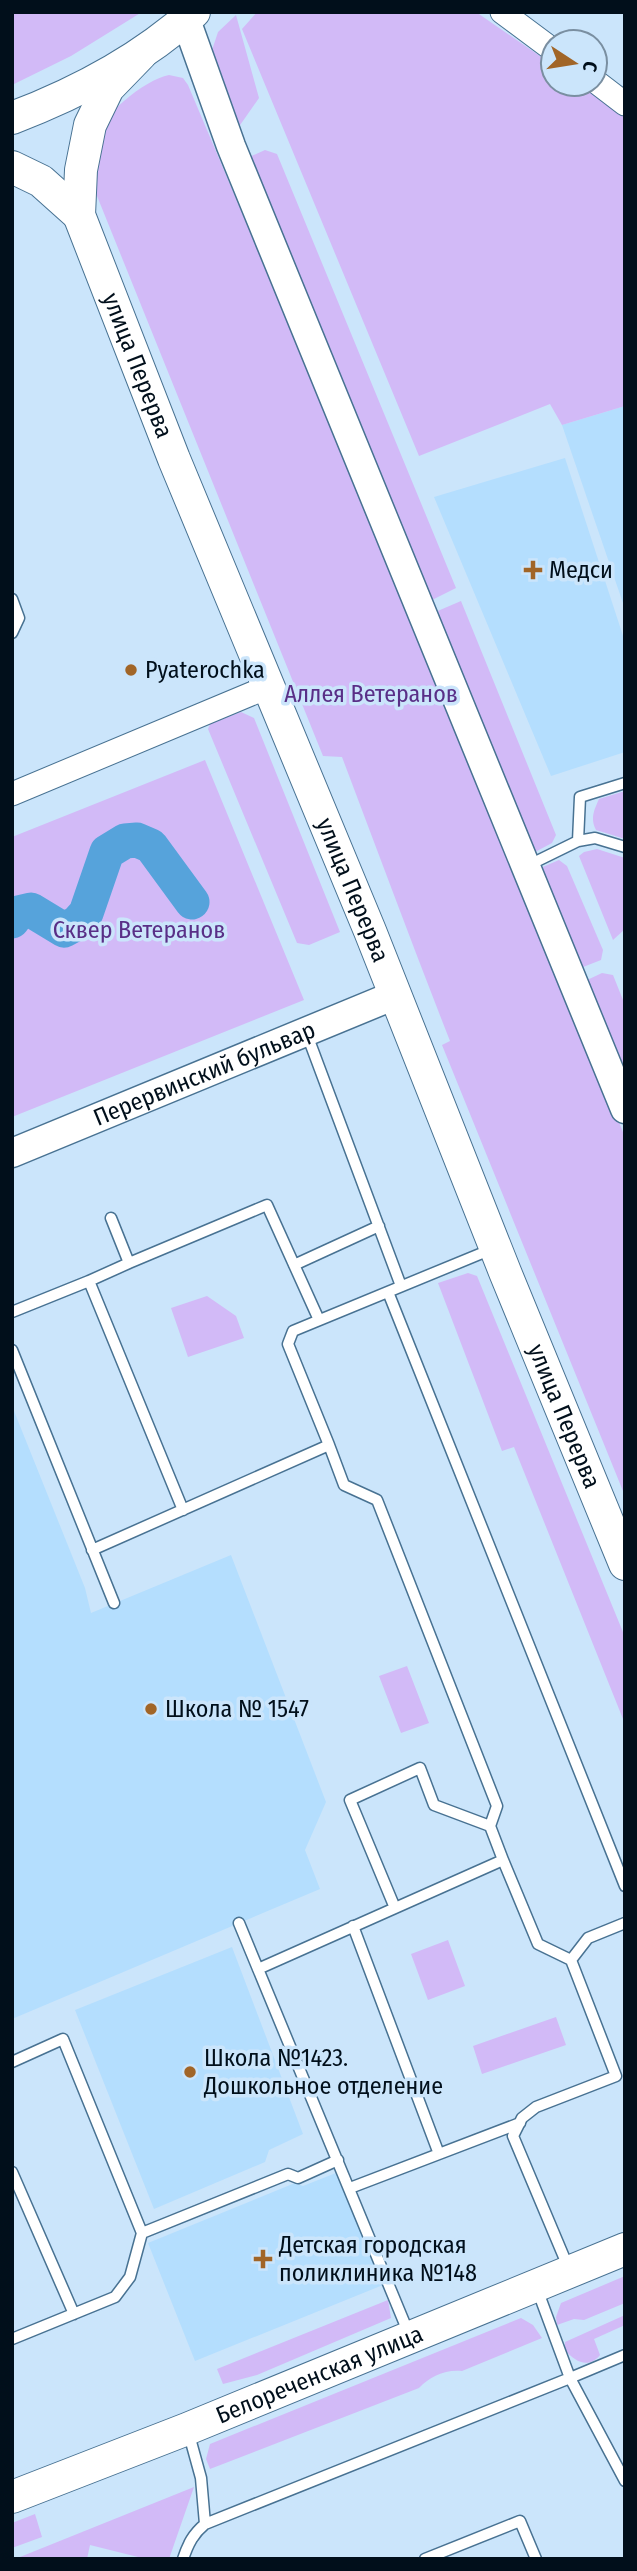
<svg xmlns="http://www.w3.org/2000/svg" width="637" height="2571" font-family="'Fira Sans Condensed',sans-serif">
<rect width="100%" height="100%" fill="#cbe5fb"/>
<path fill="#b4defe" d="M 625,406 L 625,609 L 562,425 Z
M 565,458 L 625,642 L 625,752 L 551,776 L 434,497 Z
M 12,1406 L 85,1588 L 91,1613 L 231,1555 L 326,1802 L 305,1850 L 320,1889 L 12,2019 Z
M 232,1947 L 303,2134 L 269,2150 L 265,2162 L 154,2209 L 75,2010 Z
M 336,2173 L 383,2285 L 195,2361 L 148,2243 L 295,2183 L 303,2186 Z"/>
<path fill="#d2baf7" d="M 12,12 L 142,12 L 71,56 L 12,85 Z
M 257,12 L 476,12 L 553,65 L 553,84 L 581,84 L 625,114 L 625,406 L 562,425 L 550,404 L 419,456 L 242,29 Z
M 236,15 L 259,98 L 238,128 L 211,53 L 218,32 Z
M 169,75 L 183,78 L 188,85 L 413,618 L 625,1137 L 625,1496 L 442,1045 L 450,1041 C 413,947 378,852 342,757 L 323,756 L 95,191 C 95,176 90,156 94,142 C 100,116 144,80 169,75 Z
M 265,150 L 277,154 L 456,588 L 428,602 L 247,158 Z
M 461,601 L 556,835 L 552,843 L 535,852 L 433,613 Z
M 241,712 L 254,718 L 340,932 L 309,945 L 297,943 L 208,729 L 210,724 Z
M 205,760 L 304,1000 L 12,1117 L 12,837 Z
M 625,791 L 625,839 L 596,830 C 590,819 594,810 599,799 Z
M 597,849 L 625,858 L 625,929 L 613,940 L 579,856 L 584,852 Z
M 559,860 L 567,866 L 603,950 L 601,960 L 578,969 L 538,869 Z
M 602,973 L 613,975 L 625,1005 L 625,1077 L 585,981 Z
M 468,1273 L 477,1276 L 625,1637 L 625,1724 L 514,1447 L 502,1451 L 438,1283 Z
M 207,1296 L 236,1316 L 244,1338 L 188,1357 L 171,1308 Z
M 407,1666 L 429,1723 L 401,1733 L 379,1676 Z
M 448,1940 L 465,1986 L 428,2000 L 411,1954 Z
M 556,2017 L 566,2045 L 482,2074 L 473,2046 Z
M 625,2276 L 625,2303 L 584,2320 L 574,2319 L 557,2325 L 556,2317 L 561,2303 Z
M 388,2300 L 391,2318 L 257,2375 L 223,2384 L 217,2369 Z
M 625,2315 L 625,2325 L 594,2339 L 600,2355 C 589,2369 575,2362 565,2350 L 565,2342 Z
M 521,2318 L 533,2325 L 542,2338 L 462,2371 C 446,2369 430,2376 419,2388 L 210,2469 L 206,2459 L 210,2444 Z
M 194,2487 L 169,2559 L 146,2559 L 90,2545 L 87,2559 L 15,2559 Z
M 35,2514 L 42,2537 L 12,2548 L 12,2523 Z"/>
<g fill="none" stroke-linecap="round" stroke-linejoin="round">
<path stroke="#56a3db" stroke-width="35" d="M 12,921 L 18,913 L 31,910 L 64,930 L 77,923 L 86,913 L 107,852 L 125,841 L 137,840 L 151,846 L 192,902"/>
<g stroke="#487292" stroke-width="13">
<path id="service" d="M 12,599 L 19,618 L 12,633
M 578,841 L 580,797 L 625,783
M 527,866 L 578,841 L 595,838 L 625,847
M 306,1032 L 401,1286
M 129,1263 L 267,1205 L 319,1320
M 294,1265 L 379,1226
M 89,1281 L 129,1263 L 111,1218
M 388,1292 L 625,1886
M 12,1312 L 89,1281 L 183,1510
M 12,1350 L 114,1603
M 329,1445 L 344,1485 L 377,1500 L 497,1806 L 490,1826 L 503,1860
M 92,1550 L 329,1445 L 288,1344 L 293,1331 L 492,1249
M 395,1908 L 350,1800 L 420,1768 L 434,1805 L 490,1826
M 239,1923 L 409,2334
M 353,1926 L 439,2154
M 258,1969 L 503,1860 L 538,1944 L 571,1960
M 12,2062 L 63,2039 L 142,2233 L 288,2174 L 298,2178 L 338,2160
M 12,2172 L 74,2314
M 350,2188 L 520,2123
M 569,2269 L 513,2136 L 522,2118 L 536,2107 L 616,2076 L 571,1960 L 588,1938 L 625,1923
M 12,2339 L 115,2297 L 130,2277 L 142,2233
M 625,2355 L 570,2378 L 625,2481
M 188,2431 L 201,2478 L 205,2524 L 570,2378 L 537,2289
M 183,2559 C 188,2544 193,2534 205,2524
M 425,2559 L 520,2521 L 536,2559"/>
</g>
<g stroke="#487292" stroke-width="25">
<path id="minor" d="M 502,12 L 553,50
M 595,81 L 625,104
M 12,794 L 270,686"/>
</g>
<g stroke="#487292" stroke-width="31">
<g id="tertiary">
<path d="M 186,20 L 231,146 L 625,1109"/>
<path id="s1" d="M 12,1153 L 395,995"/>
</g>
</g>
<g stroke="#487292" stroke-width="34">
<g id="secondary">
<path id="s2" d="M 141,54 L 108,88 L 90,125 L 81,170 L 79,215 L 174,459 L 370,931 L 505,1272 L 625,1564"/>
<path d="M 12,118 C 78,93 141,60 194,12"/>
<path d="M 12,167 L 41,181 L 79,215"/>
<path id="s3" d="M 12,2497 L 187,2429 L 625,2249"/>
</g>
</g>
<use href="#service" stroke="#fff" stroke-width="10"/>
<use href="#minor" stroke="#fff" stroke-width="23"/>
<use href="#tertiary" stroke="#fff" stroke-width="28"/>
<use href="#secondary" stroke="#fff" stroke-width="32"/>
</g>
<g fill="#a16527" stroke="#cbe5fb" stroke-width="2.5">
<path d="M529.5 559.5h7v7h7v7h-7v7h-7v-7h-7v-7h7z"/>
<circle cx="131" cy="670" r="7"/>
<circle cx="151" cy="1709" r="7"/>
<circle cx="190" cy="2072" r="7"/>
<path d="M259.5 2248.5h7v7h7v7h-7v7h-7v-7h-7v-7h7z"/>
</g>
<g text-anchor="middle" stroke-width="7" stroke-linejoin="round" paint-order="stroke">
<g font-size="24" fill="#010f1b" stroke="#cbe5fb">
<text dy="8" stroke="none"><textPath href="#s2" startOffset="341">улица Перерва</textPath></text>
<text dy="8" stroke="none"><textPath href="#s2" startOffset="908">улица Перерва</textPath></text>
<text dy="8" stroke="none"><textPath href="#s1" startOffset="208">Перервинский бульвар</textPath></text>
<text dy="8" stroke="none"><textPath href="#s2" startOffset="1475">улица Перерва</textPath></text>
<text dy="8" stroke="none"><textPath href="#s3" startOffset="331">Белореченская улица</textPath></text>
</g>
<g font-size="24" fill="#010f1b" stroke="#cbe5fb" text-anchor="start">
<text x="549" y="578">Медси</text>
<text x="145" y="678">Pyaterochka</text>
<text x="165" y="1717">Школа № 1547</text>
<text x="204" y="2066">Школа №1423.<tspan x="204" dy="28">Дошкольное отделение</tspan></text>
<text x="279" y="2253">Детская городская<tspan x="279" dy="28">поликлиника №148</tspan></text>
</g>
<g font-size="24" fill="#592f87" stroke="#cbe5fb">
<text x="371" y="702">Аллея Ветеранов</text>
<text x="139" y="938">Сквер Ветеранов</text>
</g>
</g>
<rect width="637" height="2571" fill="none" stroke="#010f1b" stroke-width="28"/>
<g transform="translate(574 63) rotate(102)"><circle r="33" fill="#cbe5fb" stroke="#7a8fa1" stroke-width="2"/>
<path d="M0-5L12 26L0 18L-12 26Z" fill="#a16527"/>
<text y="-10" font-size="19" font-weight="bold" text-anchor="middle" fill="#010f1b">С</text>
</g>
</svg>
